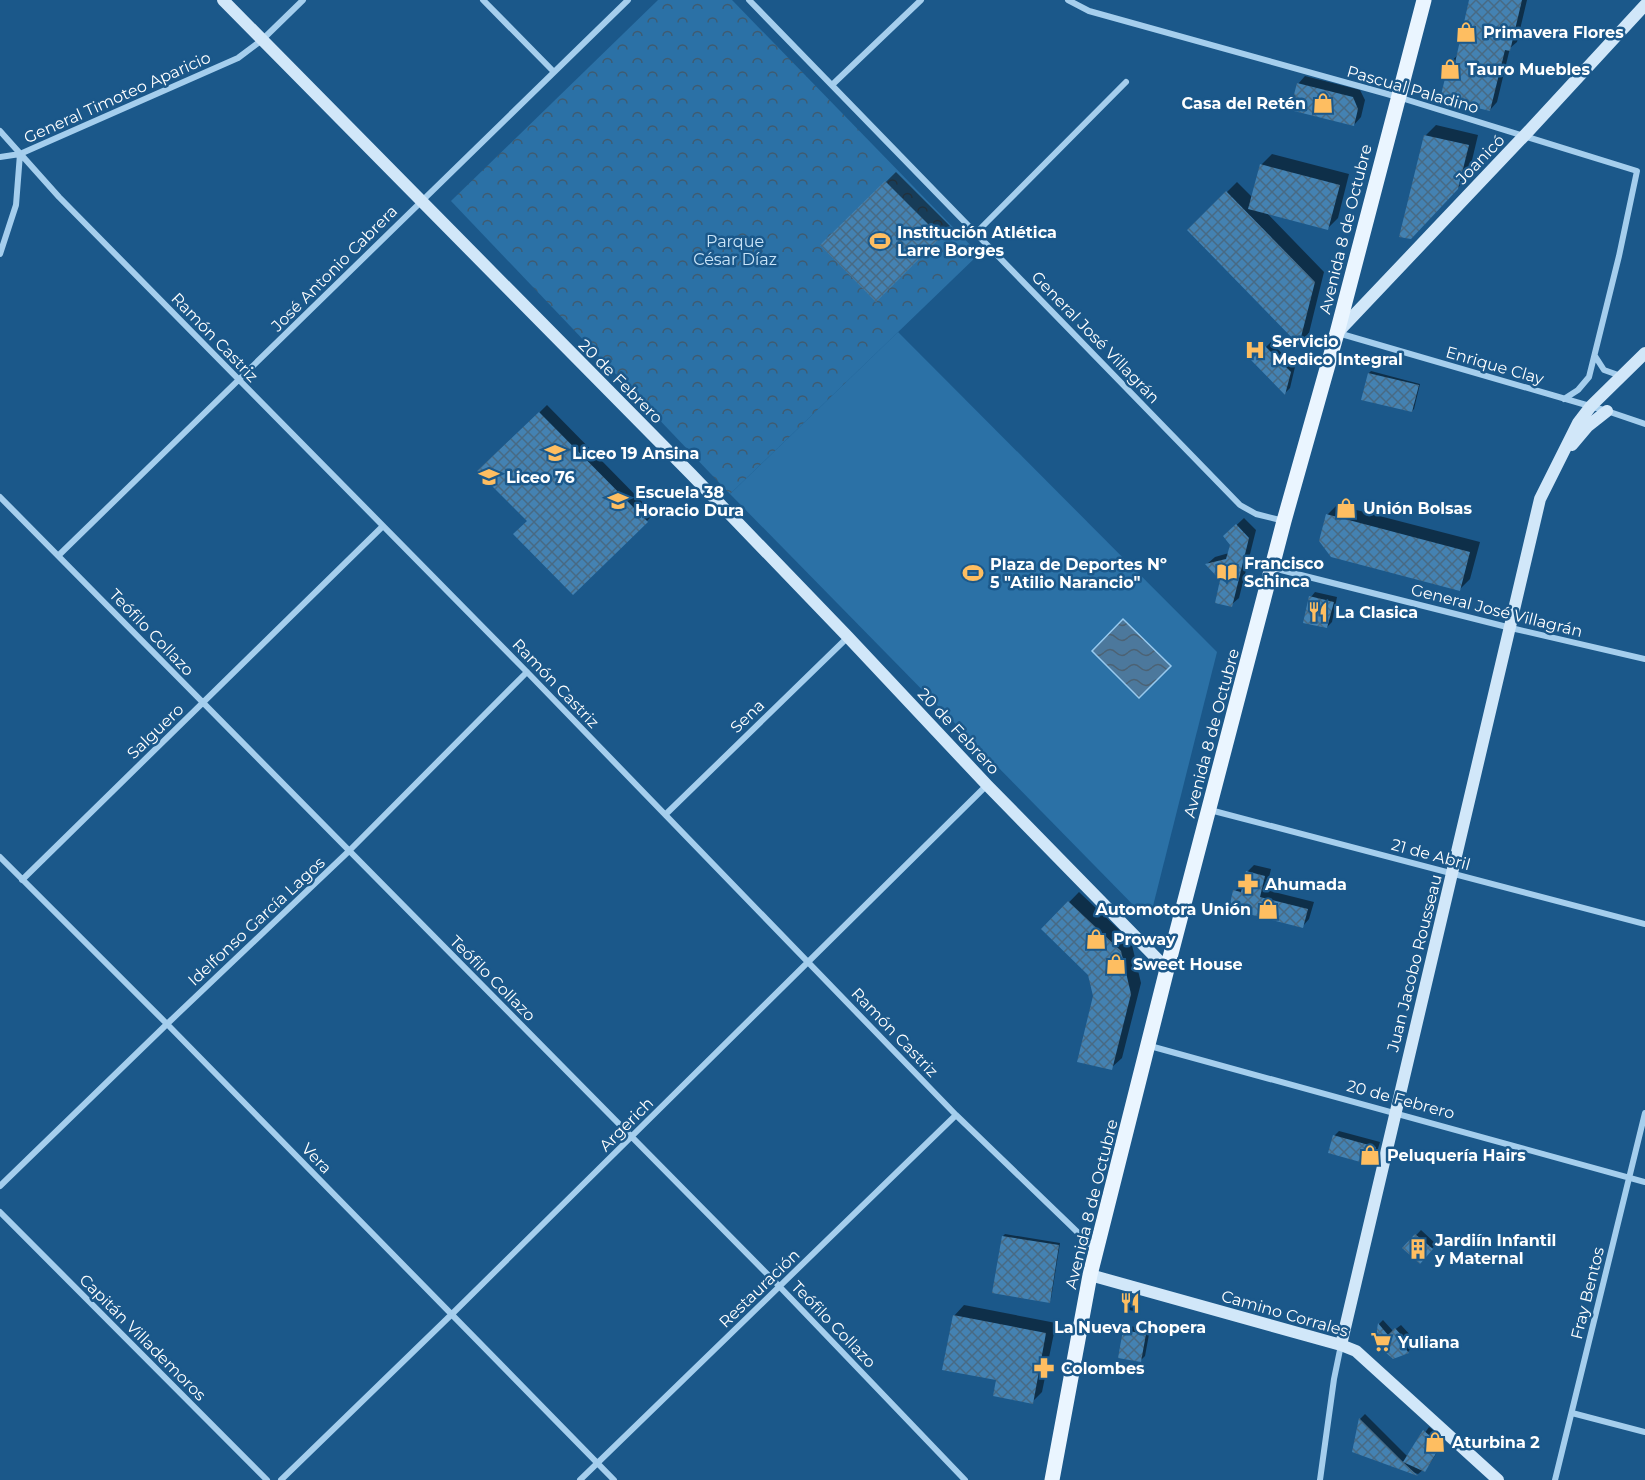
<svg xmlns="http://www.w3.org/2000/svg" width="1645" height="1480" font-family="Montserrat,sans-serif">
<defs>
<pattern id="forest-crowns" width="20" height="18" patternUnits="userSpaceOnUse" patternTransform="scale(1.5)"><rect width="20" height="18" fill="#2b71a6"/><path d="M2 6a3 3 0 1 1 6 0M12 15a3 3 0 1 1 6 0" fill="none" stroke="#3f5b70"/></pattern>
<pattern id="water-waves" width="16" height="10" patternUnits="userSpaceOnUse" patternTransform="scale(1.5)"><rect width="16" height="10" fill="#4c789c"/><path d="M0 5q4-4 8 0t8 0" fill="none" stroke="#4c6274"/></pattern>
<pattern id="building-cross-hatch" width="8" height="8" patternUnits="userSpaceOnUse" patternTransform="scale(1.5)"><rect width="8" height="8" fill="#4482b2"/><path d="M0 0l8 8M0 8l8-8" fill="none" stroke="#486a84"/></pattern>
</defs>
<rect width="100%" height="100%" fill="#1b588a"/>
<path fill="url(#forest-crowns)" d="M 658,0 L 732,0 L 979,254 L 730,494 L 451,201 Z"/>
<path fill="#2b71a6" d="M 898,332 L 1217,652 L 1151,914 L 1144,916 L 730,494 Z"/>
<path fill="url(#water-waves)" stroke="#98caef" stroke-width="1.5" d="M 1123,619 L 1171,666 L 1139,698 L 1092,651 Z"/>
<path fill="#0007" d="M 1470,0 L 1527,0 L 1517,42 L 1510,48 L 1497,102 L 1490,110 L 1450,62 L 1458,55 Z
M 1305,76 L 1360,90 L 1365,100 L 1361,117 L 1354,125 L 1298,84 Z
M 1436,125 L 1478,135 L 1468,177 L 1421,227 L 1400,235 L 1426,135 Z
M 1272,154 L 1349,174 L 1338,218 L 1328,228 L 1266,212 L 1324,272 L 1309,333 L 1299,343 L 1189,230 L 1237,182 L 1253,198 L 1261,165 Z
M 896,172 L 950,226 L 876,299 L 822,245 Z
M 1271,342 L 1295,367 L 1290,388 L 1285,393 L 1253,360 Z
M 1371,371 L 1420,384 L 1414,409 L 1412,411 L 1369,373 Z
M 547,405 L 654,514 L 573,593 L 529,521 L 480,471 Z
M 1337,505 L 1480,542 L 1470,579 L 1460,589 L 1327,515 Z
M 1244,518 L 1256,530 L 1239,598 L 1231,605 L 1222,579 L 1207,564 L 1215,557 L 1229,553 L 1231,544 L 1225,536 Z
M 1315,592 L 1337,597 L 1332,622 L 1327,627 L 1311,597 Z
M 1254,865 L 1271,869 L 1266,890 L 1314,902 L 1309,919 L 1303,926 L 1235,891 L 1242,884 L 1244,885 L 1247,872 Z
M 1079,892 L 1131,941 L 1141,983 L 1122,1058 L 1111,1068 L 1090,974 L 1043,929 Z
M 1339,1131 L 1380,1142 L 1375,1158 L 1370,1163 L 1334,1136 Z
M 1421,1230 L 1436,1244 L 1420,1262 L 1404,1248 Z
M 1005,1234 L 1060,1243 L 1051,1299 L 1049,1301 L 1003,1236 Z
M 1128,1295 L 1138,1298 L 1134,1311 L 1124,1309 Z
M 964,1305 L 1056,1323 L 1042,1392 L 1032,1402 L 998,1379 L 954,1316 Z
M 1383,1320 L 1393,1331 L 1401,1325 L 1412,1337 L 1407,1342 L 1412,1347 L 1408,1352 L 1376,1342 L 1379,1324 Z
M 1129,1326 L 1150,1329 L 1145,1356 L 1141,1360 L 1124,1331 Z
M 1365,1414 L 1408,1457 L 1429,1427 L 1445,1440 L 1429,1465 L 1418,1474 L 1354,1451 L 1360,1419 Z"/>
<path fill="url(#building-cross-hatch)" d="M 1469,0 L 1522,0 L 1510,51 L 1505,50 L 1490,111 L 1440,99 L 1449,62 L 1455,63 Z
M 1297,83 L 1353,97 L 1358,109 L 1354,126 L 1290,110 Z
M 1424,135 L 1469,145 L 1458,189 L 1411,239 L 1399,237 Z
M 1260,164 L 1340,185 L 1328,230 L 1248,209 Z
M 885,181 L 941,237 L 876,302 L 820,245 Z
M 1226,191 L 1315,282 L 1299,345 L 1187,230 Z
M 1265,346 L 1291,372 L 1285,395 L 1251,360 Z
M 1368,373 L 1419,385 L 1412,412 L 1361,400 Z
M 539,412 L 648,522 L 573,595 L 513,534 L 527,521 L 477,471 Z
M 1326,514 L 1470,552 L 1460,591 L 1331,557 L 1319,541 Z
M 1236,524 L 1249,538 L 1232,607 L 1215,603 L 1220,580 L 1205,564 L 1226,559 L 1230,545 L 1223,536 Z
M 1309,596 L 1334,602 L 1327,628 L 1303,623 Z
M 1246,871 L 1265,876 L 1260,897 L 1308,909 L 1303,928 L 1229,909 L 1233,890 L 1241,892 Z
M 1068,901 L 1121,951 L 1131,994 L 1112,1070 L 1077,1062 L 1093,996 L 1088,975 L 1041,929 Z
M 1333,1135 L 1376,1147 L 1371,1165 L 1328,1153 Z
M 1415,1234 L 1433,1249 L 1420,1264 L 1402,1248 Z
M 1002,1236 L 1059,1245 L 1050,1303 L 992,1293 Z
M 953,1315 L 1046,1333 L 1033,1404 L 993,1396 L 996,1380 L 942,1370 Z
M 1378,1323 L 1388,1335 L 1395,1328 L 1408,1343 L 1404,1347 L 1409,1353 L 1393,1359 L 1375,1343 Z
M 1123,1330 L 1146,1334 L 1141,1362 L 1118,1358 Z
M 1359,1418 L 1403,1462 L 1418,1476 L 1352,1452 Z
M 1423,1430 L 1441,1445 L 1425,1472 L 1403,1462 Z"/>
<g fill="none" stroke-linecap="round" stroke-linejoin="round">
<path stroke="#a5ceed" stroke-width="6" d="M 483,0 L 554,72
M 749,0 L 1240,505 L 1256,514 L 1284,521
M 1068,0 L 1089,11 L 1398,97 L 1637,171 L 1619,256 L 1589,377 L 1578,390 L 1564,399
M 832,85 L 921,0
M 0,131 L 59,197 L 527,672 L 956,1115 L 1096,1250
M 0,157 L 20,154 L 238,58 L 262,40 L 303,0
M 976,233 L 1126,82
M 0,254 L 16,205 L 20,154
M 1338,333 L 1607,411 L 1645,424
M 1595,356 L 1604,370 L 1621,376
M 0,497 L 779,1286 L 965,1480
M 59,555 L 628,0
M 1273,568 L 1511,628 L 1645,659
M 1210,810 L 1645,924
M 666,814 L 848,637
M 0,857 L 167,1024 L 614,1480
M 22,880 L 383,526
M 1150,1046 L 1645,1182
M 0,1186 L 167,1024 L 349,851 L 527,672
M 0,1212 L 267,1480
M 1572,1413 L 1645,1432
M 281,1480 L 451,1315 L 987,785
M 580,1480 L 956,1115
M 1320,1480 L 1334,1379 L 1341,1345
M 1555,1480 L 1645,1113"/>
<path stroke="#d1e7f9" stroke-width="12" d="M 223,0 L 691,474 L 848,637 L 987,785 L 1167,969
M 1338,332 L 1524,136 L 1645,5
M 1572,445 L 1588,426 L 1607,411
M 1090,1275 L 1341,1345 L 1356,1351 L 1498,1480
M 1341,1345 L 1540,499 L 1578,423 L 1591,406 L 1645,353"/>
<path stroke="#eaf5ff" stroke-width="15" d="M 1052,1480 L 1090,1275 L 1167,969 L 1284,521 L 1337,333 L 1424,0"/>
</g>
<defs>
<g id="shop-bare" transform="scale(1.62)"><path d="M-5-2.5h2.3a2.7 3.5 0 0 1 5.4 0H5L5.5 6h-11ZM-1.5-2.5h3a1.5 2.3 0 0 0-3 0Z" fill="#febe61" stroke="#1b588a" stroke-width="2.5" paint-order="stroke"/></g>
<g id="stadium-bare" transform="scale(1.62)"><path d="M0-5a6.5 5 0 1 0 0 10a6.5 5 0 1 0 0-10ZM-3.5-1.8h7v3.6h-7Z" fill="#febe61" stroke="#1b588a" stroke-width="2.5" paint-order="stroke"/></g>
<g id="hospital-bare" transform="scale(1.62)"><path d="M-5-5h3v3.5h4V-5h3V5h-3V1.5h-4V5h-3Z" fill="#febe61" stroke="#1b588a" stroke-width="2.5" paint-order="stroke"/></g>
<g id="school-bare" transform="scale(1.62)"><path d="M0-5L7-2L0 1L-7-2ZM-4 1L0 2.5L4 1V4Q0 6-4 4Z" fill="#febe61" stroke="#1b588a" stroke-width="2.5" paint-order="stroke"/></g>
<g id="library-bare" transform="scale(1.62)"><path d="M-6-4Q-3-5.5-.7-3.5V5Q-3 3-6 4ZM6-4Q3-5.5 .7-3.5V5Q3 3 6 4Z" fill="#febe61" stroke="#1b588a" stroke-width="2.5" paint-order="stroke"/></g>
<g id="restaurant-bare" transform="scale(1.62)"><path d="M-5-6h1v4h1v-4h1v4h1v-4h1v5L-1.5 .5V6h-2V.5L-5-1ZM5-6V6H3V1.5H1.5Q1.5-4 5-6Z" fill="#febe61" stroke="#1b588a" stroke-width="2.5" paint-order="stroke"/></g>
<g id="pharmacy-bare" transform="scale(1.62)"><path d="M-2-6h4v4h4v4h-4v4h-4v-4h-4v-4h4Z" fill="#febe61" stroke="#1b588a" stroke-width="2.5" paint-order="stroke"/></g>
<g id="building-bare" transform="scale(1.62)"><path d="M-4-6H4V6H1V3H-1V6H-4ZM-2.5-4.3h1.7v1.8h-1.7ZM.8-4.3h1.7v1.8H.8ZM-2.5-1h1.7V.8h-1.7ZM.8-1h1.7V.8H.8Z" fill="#febe61" stroke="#1b588a" stroke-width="2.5" paint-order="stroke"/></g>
<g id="supermarket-bare" transform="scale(1.62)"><path d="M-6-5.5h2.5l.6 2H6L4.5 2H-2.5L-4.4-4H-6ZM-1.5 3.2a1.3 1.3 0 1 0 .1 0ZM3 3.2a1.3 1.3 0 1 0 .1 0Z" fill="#febe61" stroke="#1b588a" stroke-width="2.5" paint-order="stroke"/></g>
</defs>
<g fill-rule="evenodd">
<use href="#shop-bare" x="1466" y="32"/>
<use href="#shop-bare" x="1450" y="69"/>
<use href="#shop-bare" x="1323" y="103"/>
<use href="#stadium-bare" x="880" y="241"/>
<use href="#hospital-bare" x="1255" y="350"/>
<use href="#school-bare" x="555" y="453"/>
<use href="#school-bare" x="489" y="477"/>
<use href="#school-bare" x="618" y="501"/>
<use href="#shop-bare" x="1346" y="508"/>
<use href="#library-bare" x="1227" y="572"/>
<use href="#stadium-bare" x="973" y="573"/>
<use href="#restaurant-bare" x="1318" y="612"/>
<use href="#pharmacy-bare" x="1248" y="884"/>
<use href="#shop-bare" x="1268" y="909"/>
<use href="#shop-bare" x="1096" y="939"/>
<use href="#shop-bare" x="1116" y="964"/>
<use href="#shop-bare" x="1370" y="1155"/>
<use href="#building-bare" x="1418" y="1249"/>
<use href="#restaurant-bare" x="1130" y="1303"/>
<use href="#supermarket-bare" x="1381" y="1342"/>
<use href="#pharmacy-bare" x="1044" y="1368"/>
<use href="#shop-bare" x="1435" y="1442"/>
</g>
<g text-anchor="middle" stroke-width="5" stroke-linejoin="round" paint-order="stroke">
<g font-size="16" font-weight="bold" fill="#fff" stroke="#1b588a" text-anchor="start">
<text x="1483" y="38">Primavera Flores</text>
<text x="1467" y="75">Tauro Muebles</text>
<text x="1306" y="109" text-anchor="end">Casa del Retén</text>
<text x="897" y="238">Institución Atlética<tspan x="897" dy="18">Larre Borges</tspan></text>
<text x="1272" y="347">Servicio<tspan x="1272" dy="18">Medico Integral</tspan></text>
<text x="572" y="459">Liceo 19 Ansina</text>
<text x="506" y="483">Liceo 76</text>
<text x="635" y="498">Escuela 38<tspan x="635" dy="18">Horacio Dura</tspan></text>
<text x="1363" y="514">Unión Bolsas</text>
<text x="1244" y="569">Francisco<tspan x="1244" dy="18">Schinca</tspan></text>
<text x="990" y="570">Plaza de Deportes Nº<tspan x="990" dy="18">5 "Atilio Narancio"</tspan></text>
<text x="1335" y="618">La Clasica</text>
<text x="1265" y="890">Ahumada</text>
<text x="1251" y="915" text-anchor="end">Automotora Unión</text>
<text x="1113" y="945">Proway</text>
<text x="1133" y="970">Sweet House</text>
<text x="1387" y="1161">Peluquería Hairs</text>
<text x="1435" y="1246">Jardiín Infantil<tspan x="1435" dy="18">y Maternal</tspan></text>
<text x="1130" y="1333" text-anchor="middle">La Nueva Chopera</text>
<text x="1398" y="1348">Yuliana</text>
<text x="1061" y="1374">Colombes</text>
<text x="1452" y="1448">Aturbina 2</text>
</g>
<g font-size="16" fill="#fff" stroke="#1b588a">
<text transform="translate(1413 89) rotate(16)" y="6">Pascual Paladino</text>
<text transform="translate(117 97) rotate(-24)" y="6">General Timoteo Aparicio</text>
<text transform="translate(1480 159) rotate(-46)" y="6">Joanicó</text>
<text transform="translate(1345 229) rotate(-76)" y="6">Avenida 8 de Octubre</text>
<text transform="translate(334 268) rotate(-45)" y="6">José Antonio Cabrera</text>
<text transform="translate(215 337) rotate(46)" y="6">Ramón Castriz</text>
<text transform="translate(1096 337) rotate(46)" y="6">General José Villagrán</text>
<text transform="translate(1495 365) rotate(16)" y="6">Enrique Clay</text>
<text transform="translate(621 381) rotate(45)" y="6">20 de Febrero</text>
<text transform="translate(1497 610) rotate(14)" y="6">General José Villagrán</text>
<text transform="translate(152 632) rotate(46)" y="6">Teófilo Collazo</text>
<text transform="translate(556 683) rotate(46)" y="6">Ramón Castriz</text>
<text transform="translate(747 716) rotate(-44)" y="6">Sena</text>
<text transform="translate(155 731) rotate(-44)" y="6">Salguero</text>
<text transform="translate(959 731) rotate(47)" y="6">20 de Febrero</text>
<text transform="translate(1211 733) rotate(-75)" y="6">Avenida 8 de Octubre</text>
<text transform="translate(1431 854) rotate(15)" y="6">21 de Abril</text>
<text transform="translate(256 921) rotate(-43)" y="6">Idelfonso García Lagos</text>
<text transform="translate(1414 963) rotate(-76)" y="6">Juan Jacobo Rousseau</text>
<text transform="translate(493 978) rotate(45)" y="6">Teófilo Collazo</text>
<text transform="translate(895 1032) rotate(46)" y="6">Ramón Castriz</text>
<text transform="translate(1401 1099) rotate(15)" y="6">20 de Febrero</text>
<text transform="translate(626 1124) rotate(-45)" y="6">Argerich</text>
<text transform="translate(317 1158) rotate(46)" y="6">Vera</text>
<text transform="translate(1091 1204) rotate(-76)" y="6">Avenida 8 de Octubre</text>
<text transform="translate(759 1288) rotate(-44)" y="6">Restauración</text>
<text transform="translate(1587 1293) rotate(-76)" y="6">Fray Bentos</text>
<text transform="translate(1285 1313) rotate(16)" y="6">Camino Corrales</text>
<text transform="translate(834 1324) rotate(46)" y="6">Teófilo Collazo</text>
<text transform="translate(143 1337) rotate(45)" y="6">Capitán Villademoros</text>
</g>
<g font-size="16" fill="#cae5f9" stroke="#1b588a">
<text x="735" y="247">Parque<tspan x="735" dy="18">César Díaz</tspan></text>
</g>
</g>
</svg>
